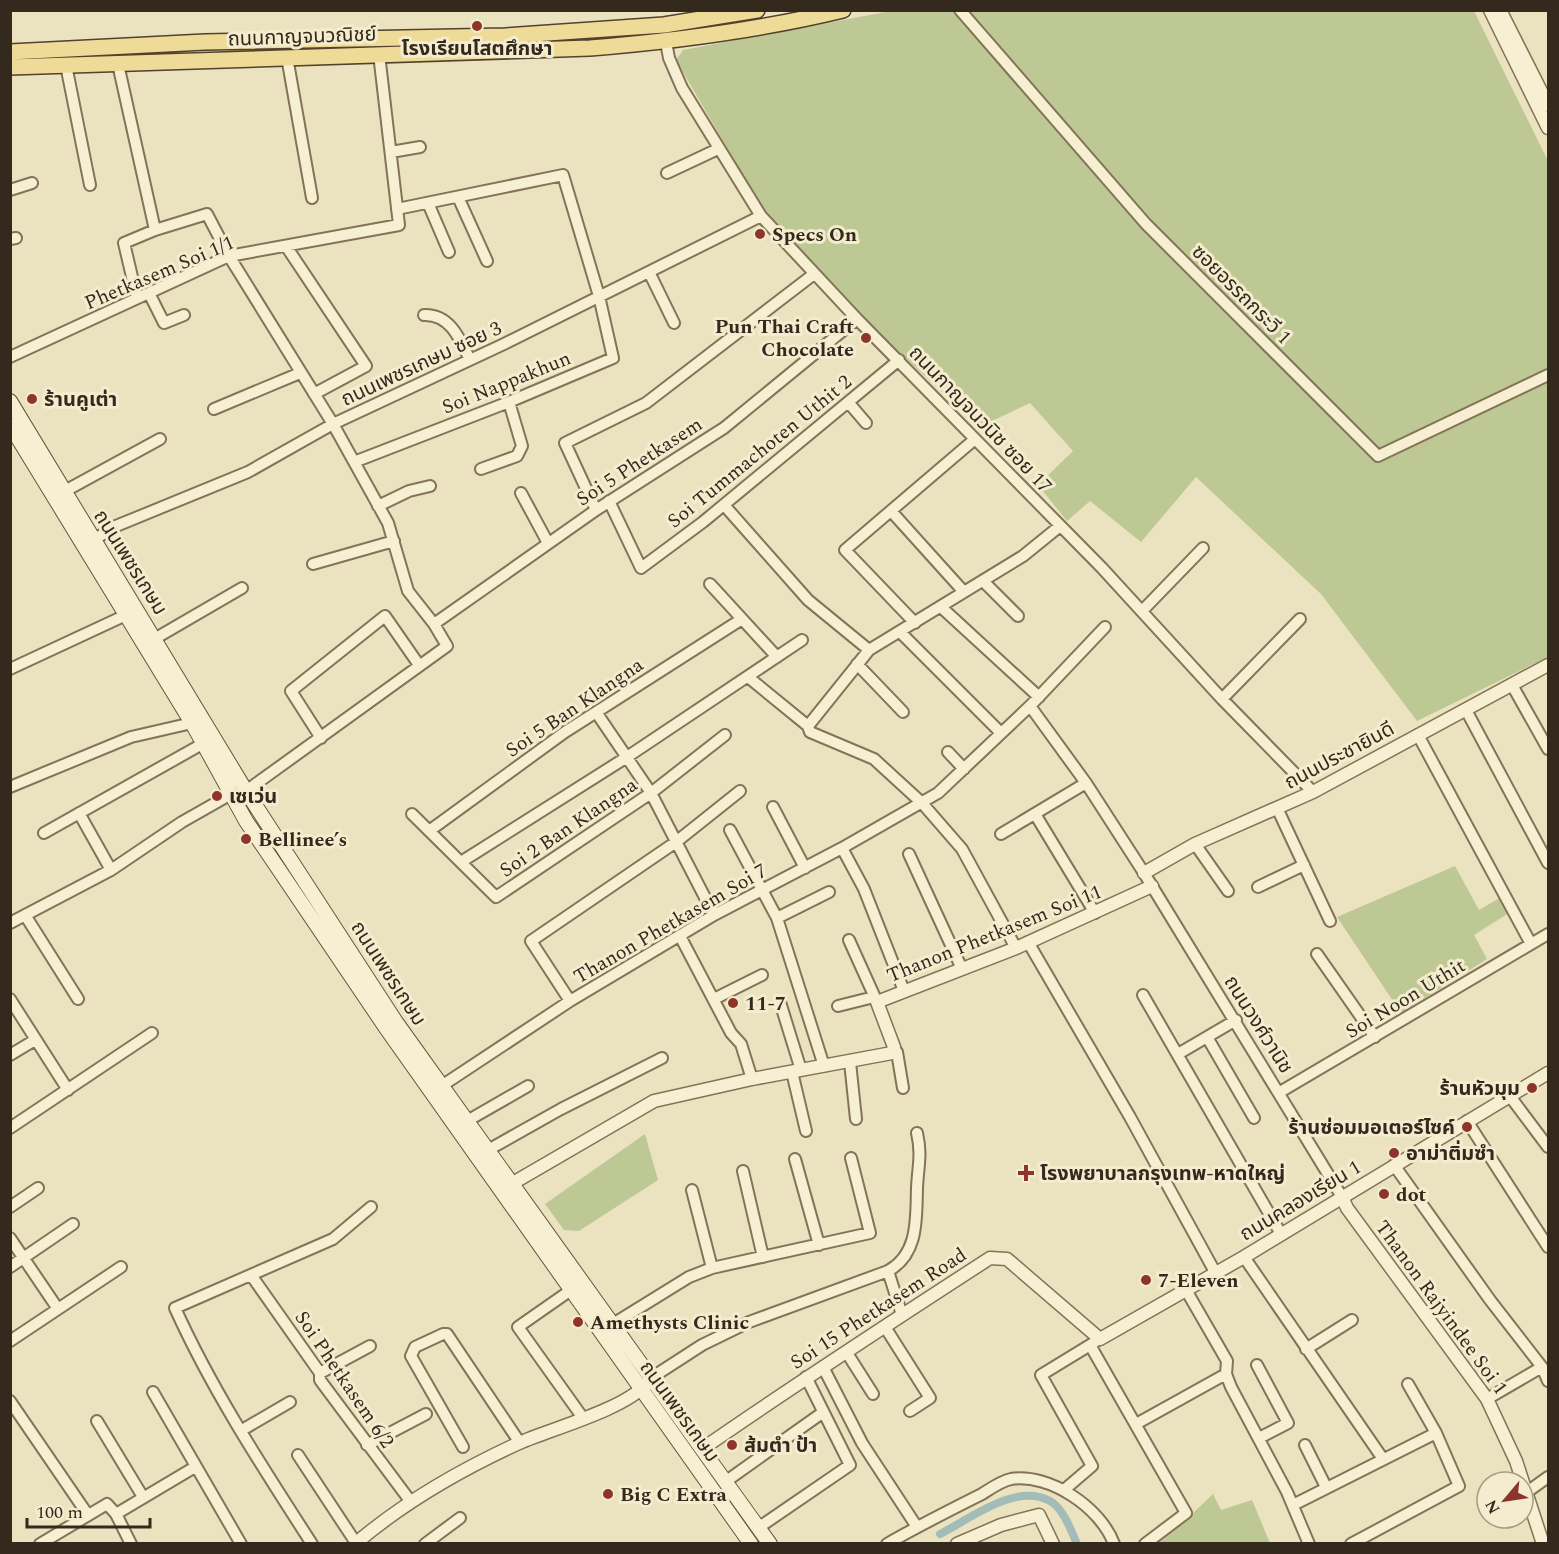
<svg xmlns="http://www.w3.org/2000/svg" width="1559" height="1554" font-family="Spectral,'Noto Sans Thai',serif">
<rect width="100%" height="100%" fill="#ebe2bf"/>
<path fill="#bec894" d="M 891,11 L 1474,11 L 1548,161 L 1548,657 L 1417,721 L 1321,594 L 1196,477 L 1141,542 L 1090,501 L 1067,521 L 1038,485 L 1073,451 L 1030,403 L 979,427 L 832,289 L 769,220 L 676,60 L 683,50 Z
M 1455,866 L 1479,910 L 1501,897 L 1512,911 L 1474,935 L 1487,959 L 1401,1013 L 1337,917 Z
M 645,1134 L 658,1180 L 579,1231 L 564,1230 L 545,1204 Z
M 1213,1494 L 1221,1510 L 1252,1500 L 1270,1543 L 1153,1544 L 1189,1517 Z"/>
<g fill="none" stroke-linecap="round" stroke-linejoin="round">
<path stroke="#a2bdb8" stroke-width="8" d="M 940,1534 C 970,1519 1016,1482 1050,1501 C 1063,1508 1071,1530 1077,1544"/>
<g stroke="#837358" stroke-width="14">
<path id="minor" d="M 960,10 L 1146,224 L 1378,456 L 1548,375
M 666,42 L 669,58 L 682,88 L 761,216 L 857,319 L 1102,568 L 1222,699 L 1313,792
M 287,57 L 312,198
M 118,64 L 155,230
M 66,65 L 90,185
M 391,152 L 420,147
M 667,173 L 718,149
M 10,190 L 32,183
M 458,197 L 487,261
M 428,203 L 449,252
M 10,239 L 16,238
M 286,246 L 366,366 L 314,394
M 649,272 L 674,323
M 149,293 L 164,323 L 184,315
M 137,298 L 124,243 L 155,230 L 207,214 L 229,256 L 333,424 L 388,523 L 408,591 L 434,624 L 447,646 L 246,791
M 424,315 C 450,314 460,339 469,358
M 10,357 L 229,256 L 399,225 L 379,54
M 848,402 L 866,423
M 214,409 L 300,373
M 354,462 L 509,402 L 613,358 L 599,296 L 563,175 L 397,209
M 481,469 L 517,456 L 522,446 L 509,402
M 65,491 L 160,439
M 521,493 L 548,543
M 609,501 L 641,568 L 703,522 L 899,360
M 724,505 L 808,600 L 869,650
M 378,506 L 409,491 L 430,486
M 596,510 L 565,443 L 646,403 L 814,274
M 891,511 L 964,592
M 95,539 L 116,526 L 248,472 L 333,424 L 504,344 L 761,216
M 313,564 L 394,541
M 983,581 L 1018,616
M 710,584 L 777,657
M 941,607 L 1039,697
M 1143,610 L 1203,548
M 915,623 L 845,550 L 975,439
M 434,624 L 596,510 L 724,428 L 857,319
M 900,632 L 1001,733
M 156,638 L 242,588
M 857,664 L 903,712
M 10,669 L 126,615
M 748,677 L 808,726 L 810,732 L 874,759 L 922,803 L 962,849 L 1016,948
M 1512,685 L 1548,749
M 1222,699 L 1300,619
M 1030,706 L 1086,783 L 1144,873 L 1342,1197
M 1466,710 L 1548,863
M 596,712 L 651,793 L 714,915
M 808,726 L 869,650 L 1023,556 L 1060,526
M 1418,735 L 1531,944
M 321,738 L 291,691 L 385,616 L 419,665
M 948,752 L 964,769
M 10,787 L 131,737 L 192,723
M 773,807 L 805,868
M 1278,810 L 1330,921
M 79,813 L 111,870
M 412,814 L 496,897 L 651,793 L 725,735
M 1035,814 L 1095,913
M 730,830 L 777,918 L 824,1066
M 429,831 L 565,732 L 742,619
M 44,833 L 204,743
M 1001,834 L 1086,783
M 1195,844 L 1228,891
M 842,848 L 864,889 L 904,991
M 909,854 L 962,969
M 461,862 L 627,757 L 802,640
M 1258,887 L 1304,865
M 25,915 L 78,999
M 777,918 L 829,892
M 10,923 L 111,870 L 182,822 L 233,793
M 680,936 L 731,1033 L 741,1044 L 752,1079
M 849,940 L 877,1002
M 1028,942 L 1130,1117 L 1215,1272
M 1317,954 L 1375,1037
M 1143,995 L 1281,1234
M 10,999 L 68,1090
M 714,999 L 762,975
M 570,1001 L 531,941 L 676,842 L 740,791
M 780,1002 L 801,1070
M 838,1006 L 874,997
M 1207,1037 L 1254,1118
M 897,1052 L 903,1088
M 1178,1054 L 1236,1020
M 10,1055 L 35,1040
M 850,1062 L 856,1119
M 792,1072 L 806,1131
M 443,1085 L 570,1001 L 714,915 L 842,848 L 938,793 L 1030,706 L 1105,627
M 1280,1092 L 1548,934
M 1509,1095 L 1548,1147
M 467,1121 L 528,1086
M 1467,1121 L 1548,1247
M 10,1128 L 152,1033
M 488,1150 L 561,1109 L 662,1058
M 795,1159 L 819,1245
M 1394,1165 L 1490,1300 L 1542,1367 L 1548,1381
M 743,1171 L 763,1257
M 692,1190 L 712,1268
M 10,1207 L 38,1188
M 10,1238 L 58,1309
M 1244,1257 L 1383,1459
M 10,1267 L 73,1224
M 888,1271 C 919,1254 916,1218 917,1188 C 918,1166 922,1155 917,1133
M 251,1275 L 320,1373 L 320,1380 L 411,1502
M 571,1290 L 518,1327 L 583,1418
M 1186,1290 L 1227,1361 L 1226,1374 L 1231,1387 L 1287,1492 L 1309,1544
M 613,1324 L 689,1277 L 712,1268 L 870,1233 L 851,1158
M 885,1327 L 930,1398 L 910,1411
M 10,1341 L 121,1267
M 1090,1345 L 1186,1513 L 1145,1544
M 1306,1349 L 1352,1320
M 847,1353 L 873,1394
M 1257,1365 L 1288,1423 L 1259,1438
M 823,1367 L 862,1443 L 917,1527
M 320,1373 L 370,1346
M 651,1378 L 702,1345 L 749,1322 L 888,1271 L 902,1315
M 153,1392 L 241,1544
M 1487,1399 L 1542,1367
M 10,1401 L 88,1515
M 97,1421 L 143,1497
M 1136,1424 L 1226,1374
M 242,1430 L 290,1402
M 367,1445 L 426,1414
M 1305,1445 L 1326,1487
M 463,1447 L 411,1356 L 415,1347 L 443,1334 L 447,1334 L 520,1443
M 298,1455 L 356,1543
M 725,1482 L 822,1413
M 1064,1490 L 1092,1466 L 1041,1375 L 1095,1342
M 1527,1492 L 1548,1477
M 1293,1505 L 1436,1433
M 116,1514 L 195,1467
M 758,1528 L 850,1465 L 806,1377
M 40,1544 L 107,1504 L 116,1514 L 131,1544
M 312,1544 C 263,1468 212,1390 175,1308 L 333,1239 L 371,1207
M 425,1544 L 460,1518
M 887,1544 C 918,1526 950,1510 982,1494 C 990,1489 1001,1481 1011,1479 C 1050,1473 1101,1508 1114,1544
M 1351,1544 L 1459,1486 L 1436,1433 L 1408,1384"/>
</g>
<g stroke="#837358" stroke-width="15">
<path id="tertiary" d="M 1490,10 L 1548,128
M 1500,10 L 1548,105
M 1144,873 L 1195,844 L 1313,792 L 1548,665
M 513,1183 L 654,1101 L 752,1079 L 892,1053 L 894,1047 L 877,1002 L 1016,948 L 1152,886
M 1342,1197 L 1347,1208 L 1487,1399 L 1516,1461 L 1543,1544
M 702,1449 C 797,1383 893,1321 990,1258 L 1007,1259 L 1100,1339 L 1244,1257 L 1548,1073
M 355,1544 C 404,1502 460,1470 519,1443 C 551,1429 625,1409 646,1384
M 957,1544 L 1001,1525 L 1039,1515 L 1053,1544"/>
</g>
<g stroke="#65543c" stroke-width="16">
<path id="secondary" d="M 10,401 L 246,791 L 396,1022 L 770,1544
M 10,425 L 192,723 L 246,821 L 386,1028 L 751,1544"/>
</g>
<g stroke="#51412d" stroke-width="18">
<path id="primary" d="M 10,52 L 205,42 L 505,36 L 664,25 L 757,10
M 10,67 L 590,48 C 675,41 760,30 843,10"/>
</g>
<use href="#minor" stroke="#f7efd2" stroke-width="10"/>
<use href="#tertiary" stroke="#f7efd2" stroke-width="12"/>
<use href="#secondary" stroke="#f7efd2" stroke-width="14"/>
<use href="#primary" stroke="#eedb97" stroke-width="15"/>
</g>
<g fill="#8f342b" stroke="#f3ecce" stroke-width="2">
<circle cx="477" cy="26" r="6"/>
<circle cx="760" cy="234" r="6"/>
<circle cx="866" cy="338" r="6"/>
<circle cx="32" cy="399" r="6"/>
<circle cx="217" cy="796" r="6"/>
<circle cx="246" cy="839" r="6"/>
<circle cx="733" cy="1003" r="6"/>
<circle cx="1532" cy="1088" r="6"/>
<circle cx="1467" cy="1127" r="6"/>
<circle cx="1394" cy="1153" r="6"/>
<path d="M1023 1164h6v6h6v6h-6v6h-6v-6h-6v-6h6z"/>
<circle cx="1384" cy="1194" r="6"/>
<circle cx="1146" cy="1280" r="6"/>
<circle cx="578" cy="1322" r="6"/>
<circle cx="732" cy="1445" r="6"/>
<circle cx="608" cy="1494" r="6"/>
</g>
<g text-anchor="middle" stroke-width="6" stroke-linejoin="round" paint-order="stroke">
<g font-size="20" fill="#33291c" stroke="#f3ecce">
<text transform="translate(302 36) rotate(-2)" y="7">ถนนกาญจนวณิชย์</text>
<text transform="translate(159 272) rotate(-23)" y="7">Phetkasem Soi 1/1</text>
<text transform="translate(1242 294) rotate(45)" y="7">ซอยอรรถกระวี 1</text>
<text transform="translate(421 363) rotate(-25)" y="7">ถนนเพชรเกษม ซอย 3</text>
<text transform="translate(506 382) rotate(-22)" y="7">Soi Nappakhun</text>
<text transform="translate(981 419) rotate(46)" y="7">ถนนกาญจนวนิช ซอย 17</text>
<text transform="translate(759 451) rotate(-39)" y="7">Soi Tummachoten Uthit 2</text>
<text transform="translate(639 461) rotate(-33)" y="7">Soi 5 Phetkasem</text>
<text transform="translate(131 562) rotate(58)" y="7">ถนนเพชรเกษม</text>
<text transform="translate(574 707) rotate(-34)" y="7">Soi 5 Ban Klangna</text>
<text transform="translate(1339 755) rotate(-28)" y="7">ถนนประชายินดี</text>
<text transform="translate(568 827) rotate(-34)" y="7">Soi 2 Ban Klangna</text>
<text transform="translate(670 923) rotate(-30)" y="7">Thanon Phetkasem Soi 7</text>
<text transform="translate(994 933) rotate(-22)" y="7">Thanon Phetkasem Soi 11</text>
<text transform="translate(389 973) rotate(57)" y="7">ถนนเพชรเกษม</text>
<text transform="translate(1405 998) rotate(-31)" y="7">Soi Noon Uthit</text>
<text transform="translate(1259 1024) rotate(58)" y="7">ถนนวงศ์วานิช</text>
<text transform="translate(1300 1200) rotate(-31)" y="7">ถนนคลองเรียน 1</text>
<text transform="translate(1442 1307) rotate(54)" y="7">Thanon Rajyindee Soi 1</text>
<text transform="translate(878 1308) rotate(-33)" y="7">Soi 15 Phetkasem Road</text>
<text transform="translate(345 1379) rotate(56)" y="7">Soi Phetkasem 6/2</text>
<text transform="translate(680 1411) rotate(54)" y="7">ถนนเพชรเกษม</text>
</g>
<g font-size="20" font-weight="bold" fill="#33291c" stroke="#f3ecce" text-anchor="start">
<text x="477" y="55" text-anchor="middle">โรงเรียนโสตศึกษา</text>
<text x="772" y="241">Specs On</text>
<text x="854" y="333" text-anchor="end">Pun Thai Craft<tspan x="854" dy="23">Chocolate</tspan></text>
<text x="44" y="406">ร้านคูเต่า</text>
<text x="229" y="803">เซเว่น</text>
<text x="258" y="846">Bellinee’s</text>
<text x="745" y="1010">11-7</text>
<text x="1520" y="1095" text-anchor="end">ร้านหัวมุม</text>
<text x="1455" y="1134" text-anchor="end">ร้านซ่อมมอเตอร์ไซค์</text>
<text x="1406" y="1160">อาม่าติ่มซำ</text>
<text x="1040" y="1180">โรงพยาบาลกรุงเทพ-หาดใหญ่</text>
<text x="1396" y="1201">dot</text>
<text x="1158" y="1287">7-Eleven</text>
<text x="590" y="1329">Amethysts Clinic</text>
<text x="744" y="1452">ส้มตำ ป้า</text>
<text x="620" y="1501">Big C Extra</text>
</g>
</g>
<rect width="1559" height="1554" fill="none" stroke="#33291c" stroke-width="24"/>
<g transform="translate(1505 1500) rotate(241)"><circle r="28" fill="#f3ecce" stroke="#a69e87" stroke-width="1.5"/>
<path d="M0-4.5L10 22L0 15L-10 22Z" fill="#8f342b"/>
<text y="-9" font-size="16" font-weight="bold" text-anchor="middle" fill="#33291c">N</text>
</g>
<path d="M27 1518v9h123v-9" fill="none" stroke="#33291c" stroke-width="3"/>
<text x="36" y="1518" font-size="18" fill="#33291c" stroke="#f3ecce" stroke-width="4.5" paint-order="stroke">100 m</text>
</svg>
